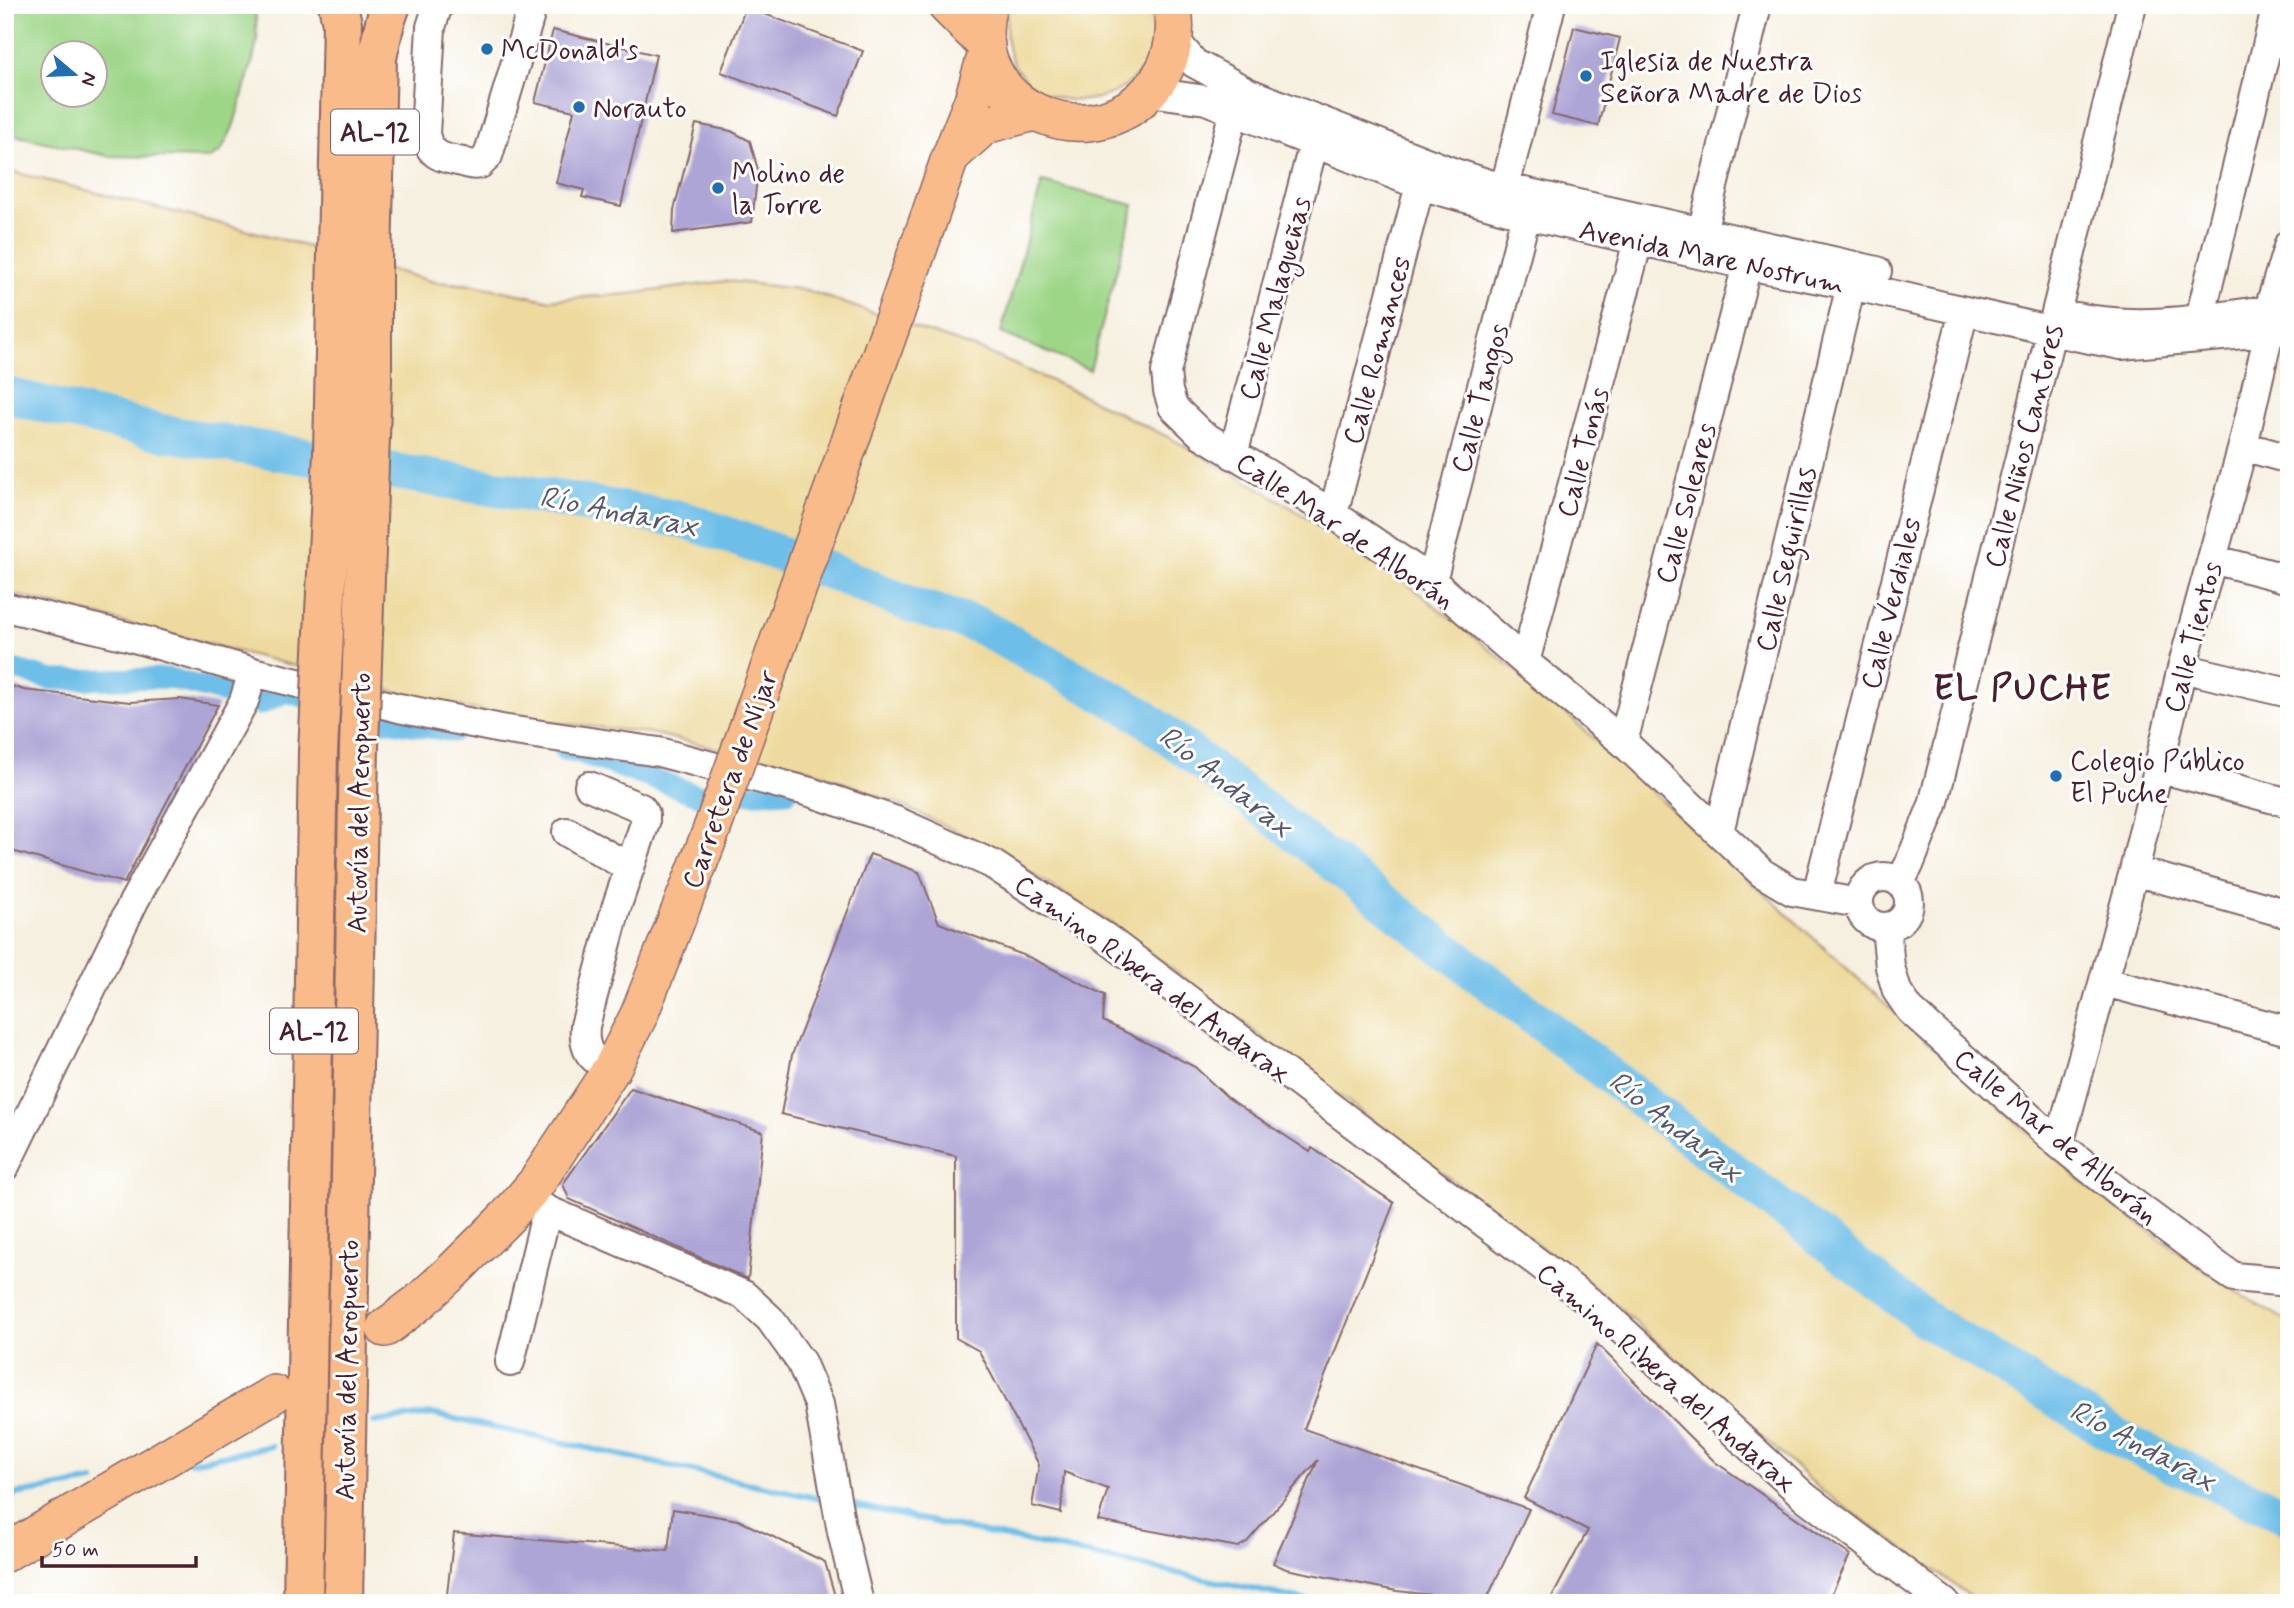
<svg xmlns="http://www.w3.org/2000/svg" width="2294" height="1608" font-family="Mynerve,sans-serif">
<rect width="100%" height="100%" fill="#fff"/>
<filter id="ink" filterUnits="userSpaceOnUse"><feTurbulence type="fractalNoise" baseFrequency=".0143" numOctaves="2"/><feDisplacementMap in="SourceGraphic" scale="14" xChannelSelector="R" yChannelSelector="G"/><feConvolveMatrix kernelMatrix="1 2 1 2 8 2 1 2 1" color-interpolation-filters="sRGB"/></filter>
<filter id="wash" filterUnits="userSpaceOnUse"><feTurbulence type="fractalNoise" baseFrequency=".00686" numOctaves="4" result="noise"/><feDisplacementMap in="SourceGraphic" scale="28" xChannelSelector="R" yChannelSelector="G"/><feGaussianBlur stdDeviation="1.57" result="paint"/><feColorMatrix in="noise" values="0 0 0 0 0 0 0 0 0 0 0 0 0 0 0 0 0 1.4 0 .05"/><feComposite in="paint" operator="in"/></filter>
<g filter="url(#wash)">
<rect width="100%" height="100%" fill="#f6f0e0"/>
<path fill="#9ed688" stroke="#747a5a" stroke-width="2" fill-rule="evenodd" d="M 5,5 L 255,5 L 257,40 L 253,60 L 233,127 L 221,151 L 210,158 L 108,156 L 5,133 ZM 52,52 L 94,52 L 94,94 L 52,94 Z
M 1042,182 L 1134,205 L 1090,370 L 1001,333 Z"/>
<path fill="#eeda9e" stroke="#9c7c64" stroke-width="2" d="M 1009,5 L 1149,5 C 1181,128 981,136 1009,5 Z
M 5,170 L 262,234 L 434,282 L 474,285 L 547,300 L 629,294 L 727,281 L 806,290 L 986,352 L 1076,392 L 1170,438 L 1268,493 L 1389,569 L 1539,689 L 2090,1189 L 2225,1285 L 2289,1322 L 2289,1603 L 1980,1603 L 1821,1490 L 1606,1296 L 1116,927 L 988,846 L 896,803 L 809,769 L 650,733 L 525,719 L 436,702 L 5,592 Z"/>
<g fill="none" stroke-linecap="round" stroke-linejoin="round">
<path stroke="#6dbee8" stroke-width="6" d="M 374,1422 L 432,1414 L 830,1501
M 191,1462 L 272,1446
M 5,1496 L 94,1481
M 844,1503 L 1318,1603"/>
<path stroke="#6dbee8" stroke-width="21" d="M 5,667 L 53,680 L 169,678 L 228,694
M 260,705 L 286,692 L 310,699
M 354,712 L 385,721 L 453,732
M 564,750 L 577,752 L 698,795 L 787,792"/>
<path stroke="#6dbee8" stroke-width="37" d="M 5,395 L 159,432 L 685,520 L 840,575 L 914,606 L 978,625 L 1141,715 L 1927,1320 L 2129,1444 L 2289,1517"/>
</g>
<g id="blocks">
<path fill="#ada5d6" d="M 746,7 L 863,51 L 838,116 L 721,72 Z
M 1574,27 L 1620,38 L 1598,126 L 1552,115 Z
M 553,30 L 656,55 L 621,206 L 582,197 L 584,190 L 556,183 L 574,111 L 535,102 Z
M 696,124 L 731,131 L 750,141 L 758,170 L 752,222 L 673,233 L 674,210 Z
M 5,684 L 24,690 L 130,702 L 180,699 L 218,705 L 124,883 L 5,849 Z
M 870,854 L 919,872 L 939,923 L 1031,958 L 1105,995 L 1103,1021 L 1195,1067 L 1228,1098 L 1310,1152 L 1312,1148 L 1394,1203 L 1304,1429 L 1529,1509 L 1486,1601 L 1397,1591 L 1286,1569 L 1273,1563 L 1318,1460 L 1247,1542 L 1238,1547 L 1098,1521 L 1108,1489 L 1064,1472 L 1061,1513 L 1032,1506 L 1039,1465 L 979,1351 L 956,1338 L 956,1156 L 781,1114 L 792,1055 Z
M 631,1088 L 763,1132 L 748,1279 L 569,1199 L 563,1184 Z
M 1597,1344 L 1715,1462 L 1850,1555 L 1827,1603 L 1549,1603 L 1588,1530 L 1524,1498 Z
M 673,1509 L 738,1520 L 825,1562 L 837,1603 L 446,1603 L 454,1533 L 668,1551 Z"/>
</g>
</g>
<g filter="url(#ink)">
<use href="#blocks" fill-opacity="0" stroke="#86686a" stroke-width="2"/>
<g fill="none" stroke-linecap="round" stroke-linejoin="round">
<g stroke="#86686a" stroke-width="32">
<path id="minor" d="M 438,5 L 431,27 L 425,134 C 430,157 443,158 463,162 C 468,164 475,166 480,164 C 481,163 487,157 488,156 L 530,15
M 1174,39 L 1194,63 L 1249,93 L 1452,172 L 1489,184 L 1877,271
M 1150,92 L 1206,100 L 1420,185 L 1526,215 L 1747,265 L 1851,285 L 2075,336 L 2121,345 L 2289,330
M 1234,111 L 1166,372 L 1168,391 L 1173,407 L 1201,434 L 1333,514 L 1432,581 L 1525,662 L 1623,742 L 1762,873 L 1792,891 L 1858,903
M 1505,187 L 1551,5
M 1702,232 L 1757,5
M 2269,309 L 2289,244
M 2076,317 C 2147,332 2218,316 2289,307
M 2200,318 L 2277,5
M 2243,446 L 2289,459
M 1233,455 L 1314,142
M 1333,514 L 1420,185
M 2212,559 L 2289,579
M 1432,581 L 1526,215
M 5,607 L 131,637 L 253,672 L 399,708 L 501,729 L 659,752 L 810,792 L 896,821 L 992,864 L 1106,938 L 1598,1308 L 1805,1497 L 1945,1603
M 1525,662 L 1638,241
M 2182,668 L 2289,693
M 1623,742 L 1747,265
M 2159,768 L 2289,803
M 589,786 L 641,808 L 645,814 L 645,823 L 616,908 L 585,1026 C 583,1048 589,1060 612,1068
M 567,832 L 630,868
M 1719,832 L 1851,285
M 2134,871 L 2289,914
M1859 902a25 25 0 1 1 50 0a25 25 0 1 1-50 0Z
M 1900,882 L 1909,865 L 1933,805 C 1999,539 2067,272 2132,5
M 1817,894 L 1964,311
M 1886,927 L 1890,967 L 1897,991 L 1910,1010 L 2059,1144 L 2121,1194 L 2219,1267 L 2234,1277 L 2289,1282
M 2105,982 L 2289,1031
M 2059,1144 L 2134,871 L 2182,668 L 2243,446 L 2269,332
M 5,1166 L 134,901 L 244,701 L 253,672
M 524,1197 L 547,1210 L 744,1295 L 770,1319 L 801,1362 L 819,1404 L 842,1532 L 859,1603
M 510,1362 L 547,1210"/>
</g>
<g stroke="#86686a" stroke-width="40">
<path id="major" d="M 946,5 L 986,45
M 988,5 C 959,108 1100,169 1160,77 C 1173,57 1178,29 1172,5
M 953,154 L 985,125 L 1034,112
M 895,315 L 950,158 L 973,100 L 987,53
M 385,1328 L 418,1303 L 454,1270 L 508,1216 L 537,1182 L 612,1068 L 639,1015 L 712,829
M 5,1553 L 274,1394"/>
</g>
<g stroke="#86686a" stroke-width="42">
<path id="highway" d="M 337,252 L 342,23 L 338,5
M 372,261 L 377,58 L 385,22 L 391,5
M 303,1603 L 318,752
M 343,1603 L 359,747"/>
</g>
<use href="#minor" stroke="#fff" stroke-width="28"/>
<use href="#major" stroke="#fabb8b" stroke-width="37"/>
<use href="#highway" stroke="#fabb8b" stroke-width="38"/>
<g stroke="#86686a" stroke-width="40" stroke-linecap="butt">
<path id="major-bridge" d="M 712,829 L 895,315"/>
</g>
<g stroke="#86686a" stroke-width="42" stroke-linecap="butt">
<path id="highway-bridge" d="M 359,747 L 372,380 L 372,261
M 318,752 L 333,453 L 337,252"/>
</g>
<use href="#major-bridge" stroke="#fabb8b" stroke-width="37"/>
<use href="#highway-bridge" stroke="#fabb8b" stroke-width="38"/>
</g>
</g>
<g fill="#1f6fb2" stroke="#fff" stroke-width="2.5">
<circle cx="487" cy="49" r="7"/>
<circle cx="1586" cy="76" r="7"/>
<circle cx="579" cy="107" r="7"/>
<circle cx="718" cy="188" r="7"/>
<circle cx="2056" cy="776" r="7"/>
</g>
<g text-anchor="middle" stroke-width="6" stroke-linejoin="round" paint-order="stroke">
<g fill="#fff" stroke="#80626b" stroke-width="2">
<rect x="331" y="109.5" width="88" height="45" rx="5"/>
<rect x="270" y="1008.5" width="88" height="45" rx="5"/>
</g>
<g font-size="26" font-weight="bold" fill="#4a1f2b">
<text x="375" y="141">AL-12</text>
<text x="314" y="1040">AL-12</text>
</g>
<g font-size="28" fill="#4a1f2b" stroke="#fff" text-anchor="start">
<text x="501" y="59">McDonald's</text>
<text x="1600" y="70">Iglesia de Nuestra<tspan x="1600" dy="32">Señora Madre de Dios</tspan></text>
<text x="593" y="117">Norauto</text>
<text x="732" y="182">Molino de<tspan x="732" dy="32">la Torre</tspan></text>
<text x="2070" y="770">Colegio Público<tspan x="2070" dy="32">El Puche</tspan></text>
</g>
<g font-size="28" fill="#4a1f2b" stroke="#fff">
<text transform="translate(1712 256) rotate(12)" y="10">Avenida Mare Nostrum</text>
<text transform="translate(1274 298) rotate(-75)" y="10">Calle Malagueñas</text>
<text transform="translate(1376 350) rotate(-75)" y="10">Calle Romances</text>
<text transform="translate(1479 398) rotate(-75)" y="10">Calle Tangos</text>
<text transform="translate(2023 446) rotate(-76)" y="10">Calle Niños Cantores</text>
<text transform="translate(1582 452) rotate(-75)" y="10">Calle Tonás</text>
<text transform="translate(1685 503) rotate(-75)" y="10">Calle Soleares</text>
<text transform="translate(1346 530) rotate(34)" y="10">Calle Mar de Alborán</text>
<text transform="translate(1785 559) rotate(-77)" y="10">Calle Seguirillas</text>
<text transform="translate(1890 603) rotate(-76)" y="10">Calle Verdiales</text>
<text transform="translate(2192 637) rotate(-75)" y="10">Calle Tientos</text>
<text transform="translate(729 779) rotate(-70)" y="10">Carretera de Níjar</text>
<text transform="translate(358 803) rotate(-89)" y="10">Autovía del Aeropuerto</text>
<text transform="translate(1153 978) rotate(36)" y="10">Camino Ribera del Andarax</text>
<text transform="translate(2057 1136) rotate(40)" y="10">Calle Mar de Alborán</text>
<text transform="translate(346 1370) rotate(-89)" y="10">Autovía del Aeropuerto</text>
<text transform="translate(1667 1377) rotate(41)" y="10">Camino Ribera del Andarax</text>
</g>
<g font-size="30" font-style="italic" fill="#56576d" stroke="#fff">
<text transform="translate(619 511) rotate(11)" y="10">Río Andarax</text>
<text transform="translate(1226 781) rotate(38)" y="10">Río Andarax</text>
<text transform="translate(1676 1126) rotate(38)" y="10">Río Andarax</text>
<text transform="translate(2143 1445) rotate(28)" y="10">Río Andarax</text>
</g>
<g font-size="35" font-weight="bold" letter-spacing="2" fill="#4a1f2b" stroke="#fff">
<text x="2023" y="699">EL PUCHE</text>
</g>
</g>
<rect width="2294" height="1608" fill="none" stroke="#fff" stroke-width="28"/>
<g transform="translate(74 74) rotate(109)"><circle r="33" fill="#ffffff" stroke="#b7a5aa" stroke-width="2"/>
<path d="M0-5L12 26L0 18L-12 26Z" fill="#1f6fb2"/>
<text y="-10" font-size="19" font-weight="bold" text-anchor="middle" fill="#4a1f2b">N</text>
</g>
<path d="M42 1556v10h154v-10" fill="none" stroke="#4a1f2b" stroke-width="3.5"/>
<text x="52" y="1556" font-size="21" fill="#4a1f2b" stroke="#ffffff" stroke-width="5" paint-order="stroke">50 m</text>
</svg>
